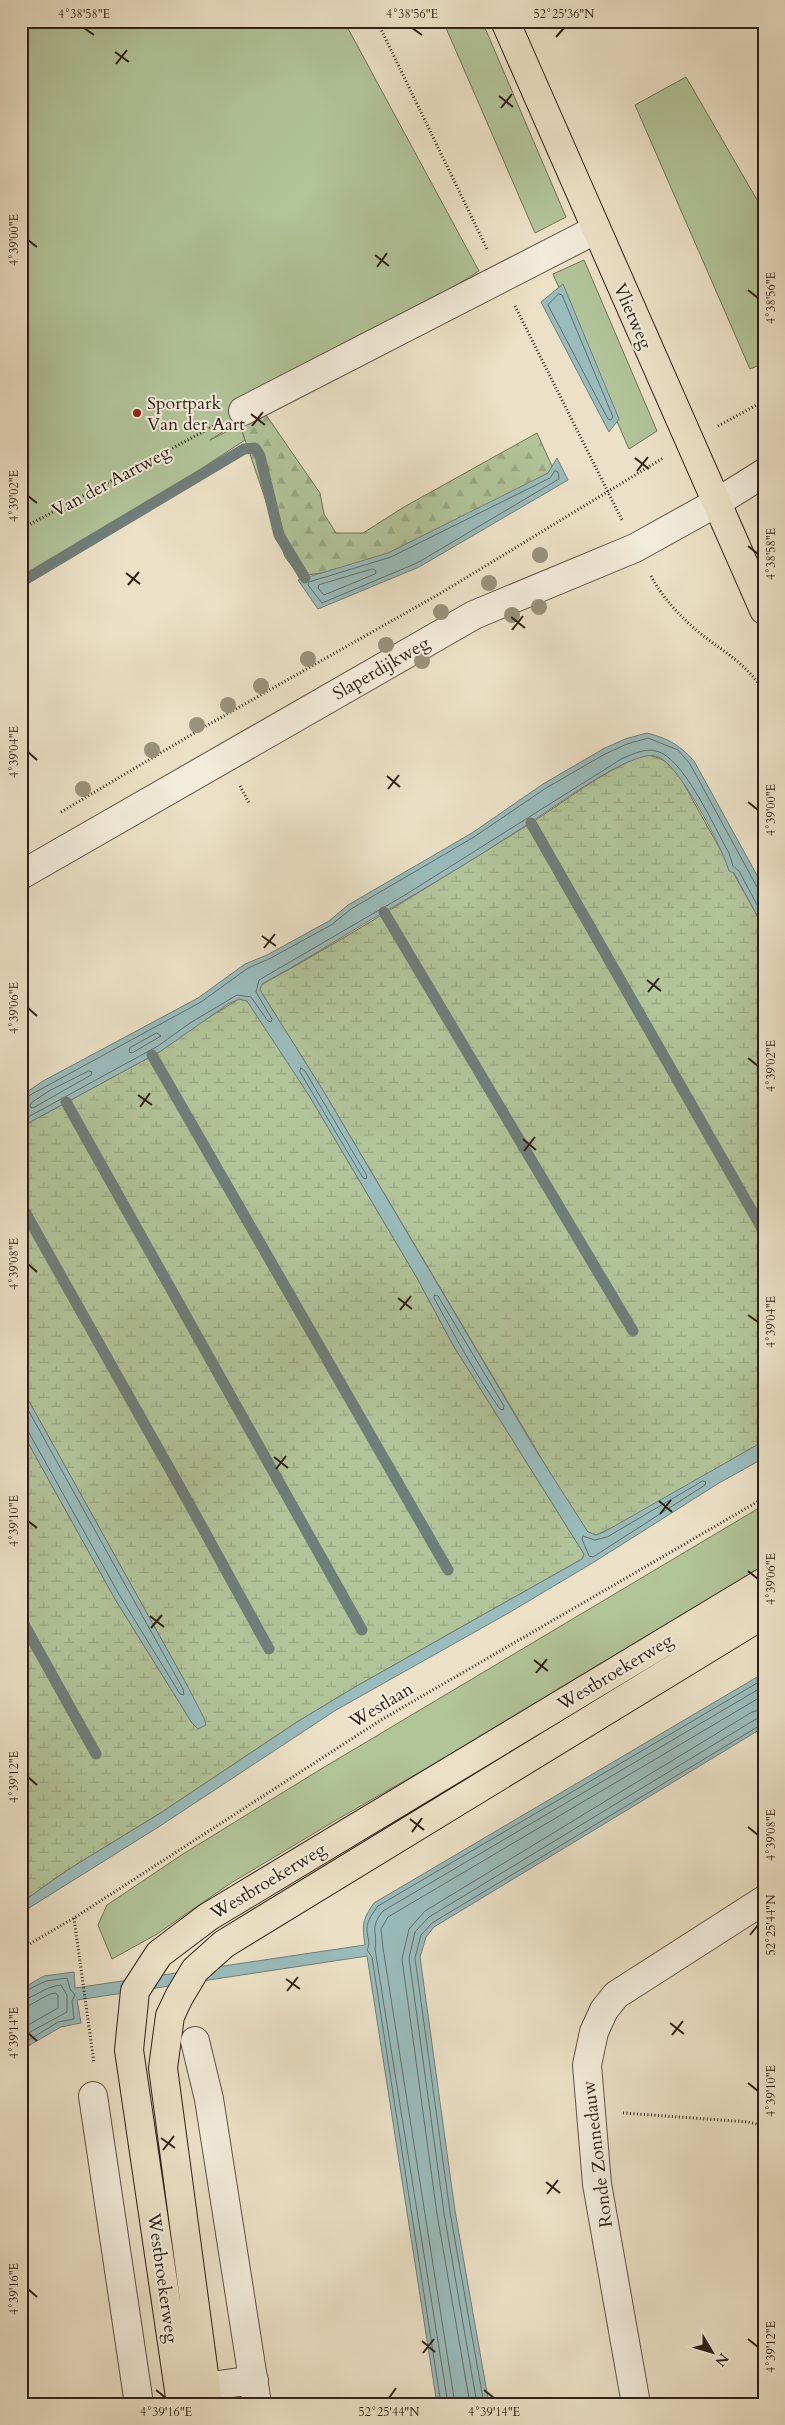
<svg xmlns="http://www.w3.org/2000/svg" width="785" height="2425" font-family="Cardo,serif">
<defs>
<pattern id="forest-firs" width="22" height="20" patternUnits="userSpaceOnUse" patternTransform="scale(1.25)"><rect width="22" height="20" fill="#b2c49a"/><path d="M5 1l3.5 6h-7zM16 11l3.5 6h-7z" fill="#99a884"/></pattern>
<pattern id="wetland-marsh" width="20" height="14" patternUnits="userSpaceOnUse" patternTransform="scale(1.25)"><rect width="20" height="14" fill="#b2c49a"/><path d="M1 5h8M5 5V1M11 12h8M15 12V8" fill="none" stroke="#99a884"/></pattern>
</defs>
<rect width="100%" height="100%" fill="#ece1c7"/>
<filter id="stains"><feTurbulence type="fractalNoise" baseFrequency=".004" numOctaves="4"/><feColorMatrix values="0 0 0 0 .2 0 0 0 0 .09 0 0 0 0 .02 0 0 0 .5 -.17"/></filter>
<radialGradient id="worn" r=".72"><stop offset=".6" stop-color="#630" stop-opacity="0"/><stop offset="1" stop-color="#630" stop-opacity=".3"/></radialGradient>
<path fill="#b2c49a" stroke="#717258" d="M 21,21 L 344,21 L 479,271 L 210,440 L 240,425 L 245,440 L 21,587 Z
M 443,21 L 482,21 L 566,217 L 535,233 Z
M 686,77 L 764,212 L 764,363 L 750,369 L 635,105 Z
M 584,260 L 657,431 L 629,449 L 553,274 Z
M 764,1505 L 764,1565 L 747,1578 L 606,1665 L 338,1819 L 231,1883 L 157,1934 L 112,1959 L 98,1925 L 107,1905 L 183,1854 L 321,1769 Z"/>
<path fill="url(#forest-firs)" stroke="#717258" d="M 264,412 L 320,493 L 324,514 L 336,533 L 363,533 L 404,507 L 537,433 L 556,475 L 371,561 L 335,571 L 300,576 L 285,557 L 240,425 Z"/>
<path fill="url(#wetland-marsh)" stroke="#717258" d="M 644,755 C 662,756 669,763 680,777 L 764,928 L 764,1441 L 620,1524 L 596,1535 L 588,1532 L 556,1483 L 324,1092 L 260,990 L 261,985 C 352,935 440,879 528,825 C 566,801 602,771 644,755 Z
M 239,999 L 247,1001 L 257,1014 L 310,1097 L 417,1278 L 453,1345 L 584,1554 L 582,1559 L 355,1687 L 297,1722 L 162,1812 L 66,1871 L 21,1903 L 21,1430 L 115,1599 L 192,1723 L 188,1687 L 21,1387 L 21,1127 L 161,1051 L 193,1027 Z"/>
<path fill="#9abcbc" stroke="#707e7a" d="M 563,284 L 619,419 L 609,432 L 541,302 Z
M 557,458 L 568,480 L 419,567 L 318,609 L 298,580 L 388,553 L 548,473 Z
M 647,733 C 667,738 680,745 694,761 L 764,888 L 764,928 L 734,873 L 729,871 C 723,849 678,761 656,756 C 635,751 580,789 562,801 C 501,843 437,882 372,919 C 335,941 299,964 262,984 L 260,990 L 324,1092 L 535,1449 L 588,1532 L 596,1535 L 604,1532 L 764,1441 L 764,1458 L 719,1483 L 594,1562 L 512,1611 L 336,1710 L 160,1826 L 21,1913 L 21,1903 L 66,1871 L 162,1812 L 297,1722 L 355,1687 L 582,1559 L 584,1554 L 453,1345 L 417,1278 L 310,1097 L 247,1001 L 239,999 L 228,1004 L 161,1051 L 21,1127 L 21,1096 L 43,1081 L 198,998 L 245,964 L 267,955 L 329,921 L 348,905 L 472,833 L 543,784 L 603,749 L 625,739 Z
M 21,1387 L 188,1687 L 204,1718 L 206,1725 L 198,1729 L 192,1723 L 115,1599 L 21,1430 Z
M 764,1673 L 764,1727 L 434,1927 L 426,1937 L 420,1957 L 455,2211 L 489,2404 L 437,2404 L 367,1956 L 77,2000 L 81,2023 L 61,2027 L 21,2050 L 21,1989 L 44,1976 L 74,1972 L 75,1988 L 365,1945 C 362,1925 362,1920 374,1903 Z"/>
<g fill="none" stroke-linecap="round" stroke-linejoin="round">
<path stroke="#656e6a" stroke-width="1" d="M 559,294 L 562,295 L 613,417 L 611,420 L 608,419 L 548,305 Z
M 555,471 L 558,472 L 559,479 L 417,563 L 322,603 L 308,585 L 309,582 L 391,557 L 550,478 Z
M 373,569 L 376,571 L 375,574 L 324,595 L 318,588 L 319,585 Z
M 157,1033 L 161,1036 L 132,1053 L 129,1052 L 130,1048 Z
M 301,1068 L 305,1071 L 367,1176 L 366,1179 L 363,1178 L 300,1072 Z
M 89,1071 L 92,1072 L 91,1075 L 33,1108 L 30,1107 L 31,1103 L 49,1091 Z
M 21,1100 L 201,1002 L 248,968 L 269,959 L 331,925 L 351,909 L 474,837 L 546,788 L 605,754 L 627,744 L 648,738 L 678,750 L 690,764 L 757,887 L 764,890
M 21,1121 L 158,1046 L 190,1023 L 237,995 L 251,997 L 268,1021 L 271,1022 L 272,1019 L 256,992 L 259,980 L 405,895 L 623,758 C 634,754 645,748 656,751 C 683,756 715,829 729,853 L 733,866 L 739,871 L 764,918
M 435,1295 L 438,1296 L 504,1406 L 503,1410 L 500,1409 C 475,1374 455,1336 434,1298 Z
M 21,1397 L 183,1689 L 184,1695 L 180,1694 L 120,1596 L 28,1431 L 21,1428
M 703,1481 L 706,1482 L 705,1485 L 593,1557 L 589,1556 L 582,1539 L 583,1536 L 595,1540 L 607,1537 Z
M 21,1993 L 46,1981 L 67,1978 L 70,1989 L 75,1995 L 72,2001 L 74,2019 L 58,2022 L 21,2045
M 21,2000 C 35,1998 43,1987 61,1985 L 67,1995 L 67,2012 L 21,2037
M 21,2007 C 35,2006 43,1994 56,1993 L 58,1996 L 58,2008 L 21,2029
M 441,2404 L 372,1957 L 367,1950 C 371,1943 367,1938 367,1929 C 367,1920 373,1913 378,1906 L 764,1679
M 448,2404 L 375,1949 C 378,1932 369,1928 383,1911 L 764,1686
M 455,2404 L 383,1948 L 381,1929 L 388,1917 L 764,1695
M 470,2404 L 437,2214 L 402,1959 L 409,1929 L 425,1911 L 752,1712 L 764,1709
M 477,2404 L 444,2213 L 409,1958 L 415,1932 L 429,1917 L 756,1719 L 764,1717
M 484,2404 L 450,2212 L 415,1958 L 421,1935 L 432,1923 L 764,1723"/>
<path stroke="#707e7a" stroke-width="11" d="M 21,582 L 244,449 L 255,448 L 260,456 L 279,535 L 305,578
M 531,823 L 764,1232
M 384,912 L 633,1331
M 152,1055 L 448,1570
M 66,1102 L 362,1630
M 21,1205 L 190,1505 L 269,1649
M 21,1619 L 96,1754"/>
<g stroke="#5f5143" stroke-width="30">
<path id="minor" d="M 243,411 L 595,230
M 21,875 L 474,615 L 635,548 L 716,503 L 764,473
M 195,2041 L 209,2099 L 257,2404
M 93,2096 L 139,2404
M 183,2390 L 254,2380
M 636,2404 L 597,2184 L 587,2065 L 594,2032 L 604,2010 L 616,1995 L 764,1900"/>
</g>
<g stroke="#302117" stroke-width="30">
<path id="major" d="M 505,21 L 764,610
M 181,2404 L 129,2050 L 135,1991 L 159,1954 L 208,1917 L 764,1582
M 208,2404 L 163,2068 L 170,2016 L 179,1997 L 195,1970 L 224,1944 L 764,1614"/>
</g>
<path stroke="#302117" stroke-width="3" stroke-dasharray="1 2.5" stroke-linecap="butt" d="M 377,21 L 487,249
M 515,306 L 622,520
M 718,426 L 764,401
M 21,529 L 216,425
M 651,576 C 662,597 678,614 696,630 C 720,650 749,664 764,693
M 240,786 L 249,803
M 61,812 L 206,726 L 441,593 L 663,458
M 74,1918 L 94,2063
M 21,1949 L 74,1918 L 381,1720 L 764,1498
M 623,2113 L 748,2122 L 764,2126"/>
<use href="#minor" stroke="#f3ecdb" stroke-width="28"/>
<use href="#major" stroke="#ece1c7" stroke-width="28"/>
</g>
<g fill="#9a927c">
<circle cx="540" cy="555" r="8"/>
<circle cx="489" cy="583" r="8"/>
<circle cx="539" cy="607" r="8"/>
<circle cx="441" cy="612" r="8"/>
<circle cx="512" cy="615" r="8"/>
<circle cx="386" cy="645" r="8"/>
<circle cx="308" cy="659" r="8"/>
<circle cx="422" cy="661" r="8"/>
<circle cx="261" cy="686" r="8"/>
<circle cx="228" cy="705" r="8"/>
<circle cx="197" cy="725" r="8"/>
<circle cx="152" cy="750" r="8"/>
<circle cx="83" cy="789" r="8"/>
</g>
<path fill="none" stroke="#302117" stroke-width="2" d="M 84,28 L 94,35M 412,28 L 422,35M 556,37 L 564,28M 115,52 L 129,62M 116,64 L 127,50M 499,96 L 513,107M 501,108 L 512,94M 28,240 L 37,247M 375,255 L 389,266M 377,267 L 387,253M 748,290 L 758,298M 251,414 L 265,425M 252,426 L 263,412M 635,458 L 649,469M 637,471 L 648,457M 28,496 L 37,503M 748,546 L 758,554M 126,573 L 140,584M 128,585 L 139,572M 511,617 L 525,628M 512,630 L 523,616M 28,752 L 37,760M 387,776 L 400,787M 388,789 L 399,775M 748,802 L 758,810M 262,936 L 276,946M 264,948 L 275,934M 647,980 L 661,991M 648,992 L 659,978M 28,1008 L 37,1016M 748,1058 L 758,1066M 138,1095 L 152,1105M 140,1107 L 150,1093M 523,1139 L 536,1150M 524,1151 L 535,1137M 28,1264 L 37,1272M 398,1298 L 412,1309M 400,1310 L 411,1296M 748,1315 L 758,1322M 274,1457 L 288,1468M 276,1469 L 286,1456M 659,1501 L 672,1512M 660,1514 L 671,1500M 28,1521 L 37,1528M 748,1571 L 758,1579M 150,1616 L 164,1627M 151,1628 L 162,1615M 534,1660 L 548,1671M 536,1673 L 547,1659M 28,1777 L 37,1785M 410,1819 L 424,1830M 748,1827 L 758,1835M 412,1832 L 422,1818M 750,1935 L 758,1925M 286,1979 L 300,1989M 287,1991 L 298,1977M 670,2023 L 684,2034M 28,2033 L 37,2041M 672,2035 L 683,2021M 748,2083 L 758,2091M 161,2138 L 175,2148M 163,2150 L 174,2136M 546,2182 L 560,2193M 547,2194 L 558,2180M 28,2289 L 37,2297M 748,2339 L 758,2347M 422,2341 L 435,2352M 423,2353 L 434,2339M 156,2390 L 166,2398M 484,2390 L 494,2398M 389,2398 L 396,2388"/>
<circle fill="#8f2418" stroke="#f3ecdb" stroke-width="2" cx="137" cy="413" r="5"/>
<g text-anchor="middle" stroke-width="4" stroke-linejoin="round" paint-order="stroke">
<g font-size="18" fill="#302117" stroke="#f3ecdb">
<text transform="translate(633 316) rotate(66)" y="6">Vlietweg</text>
<text transform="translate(111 481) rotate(-28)" y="6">Van der Aartweg</text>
<text transform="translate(381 668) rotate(-30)" y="6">Slaperdijkweg</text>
<text transform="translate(615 1672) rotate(-31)" y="6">Westbroekerweg</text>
<text transform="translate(381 1705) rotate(-31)" y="6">Westlaan</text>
<text transform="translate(268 1881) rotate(-31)" y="6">Westbroekerweg</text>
<text transform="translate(597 2154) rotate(-97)" y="6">Ronde Zonnedauw</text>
<text transform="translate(163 2278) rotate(82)" y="6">Westbroekerweg</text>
</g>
<g font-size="18" fill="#302117" stroke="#f3ecdb" text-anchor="start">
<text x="147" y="409">Sportpark<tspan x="147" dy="21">Van der Aart</tspan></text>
</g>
</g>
<rect width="785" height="2425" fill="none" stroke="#ece1c7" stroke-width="55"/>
<g transform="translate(712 2352) rotate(128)" stroke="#f3ecdb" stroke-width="4" paint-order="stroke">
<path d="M0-4L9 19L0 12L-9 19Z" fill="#302117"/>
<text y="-8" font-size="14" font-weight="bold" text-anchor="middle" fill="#302117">N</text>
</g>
<rect x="28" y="28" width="730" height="2370" fill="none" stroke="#302117" stroke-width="2"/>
<g font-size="12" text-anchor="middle" fill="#302117">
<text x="84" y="18">4°38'58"E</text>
<text x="412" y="18">4°38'56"E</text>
<text x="564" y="18">52°25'36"N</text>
<text transform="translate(14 240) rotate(-90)" y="4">4°39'00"E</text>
<text transform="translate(771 298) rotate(-90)" y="4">4°38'56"E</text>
<text transform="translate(14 496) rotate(-90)" y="4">4°39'02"E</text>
<text transform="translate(771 554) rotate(-90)" y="4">4°38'58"E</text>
<text transform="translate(14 752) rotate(-90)" y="4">4°39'04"E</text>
<text transform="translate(771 810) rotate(-90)" y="4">4°39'00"E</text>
<text transform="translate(14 1008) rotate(-90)" y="4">4°39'06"E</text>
<text transform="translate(771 1066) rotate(-90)" y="4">4°39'02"E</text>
<text transform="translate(14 1264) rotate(-90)" y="4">4°39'08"E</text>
<text transform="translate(771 1322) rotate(-90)" y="4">4°39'04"E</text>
<text transform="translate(14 1521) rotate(-90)" y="4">4°39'10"E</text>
<text transform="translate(771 1579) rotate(-90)" y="4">4°39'06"E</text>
<text transform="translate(14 1777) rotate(-90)" y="4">4°39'12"E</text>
<text transform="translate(771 1835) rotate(-90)" y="4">4°39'08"E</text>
<text transform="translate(771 1925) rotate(-90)" y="4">52°25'44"N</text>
<text transform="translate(14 2033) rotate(-90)" y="4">4°39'14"E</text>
<text transform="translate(771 2091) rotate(-90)" y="4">4°39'10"E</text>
<text transform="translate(14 2289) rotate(-90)" y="4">4°39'16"E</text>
<text transform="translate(771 2347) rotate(-90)" y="4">4°39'12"E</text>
<text x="166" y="2416">4°39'16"E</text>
<text x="389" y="2416">52°25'44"N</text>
<text x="494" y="2416">4°39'14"E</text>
</g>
<rect width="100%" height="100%" filter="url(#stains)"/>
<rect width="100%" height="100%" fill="url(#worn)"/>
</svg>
